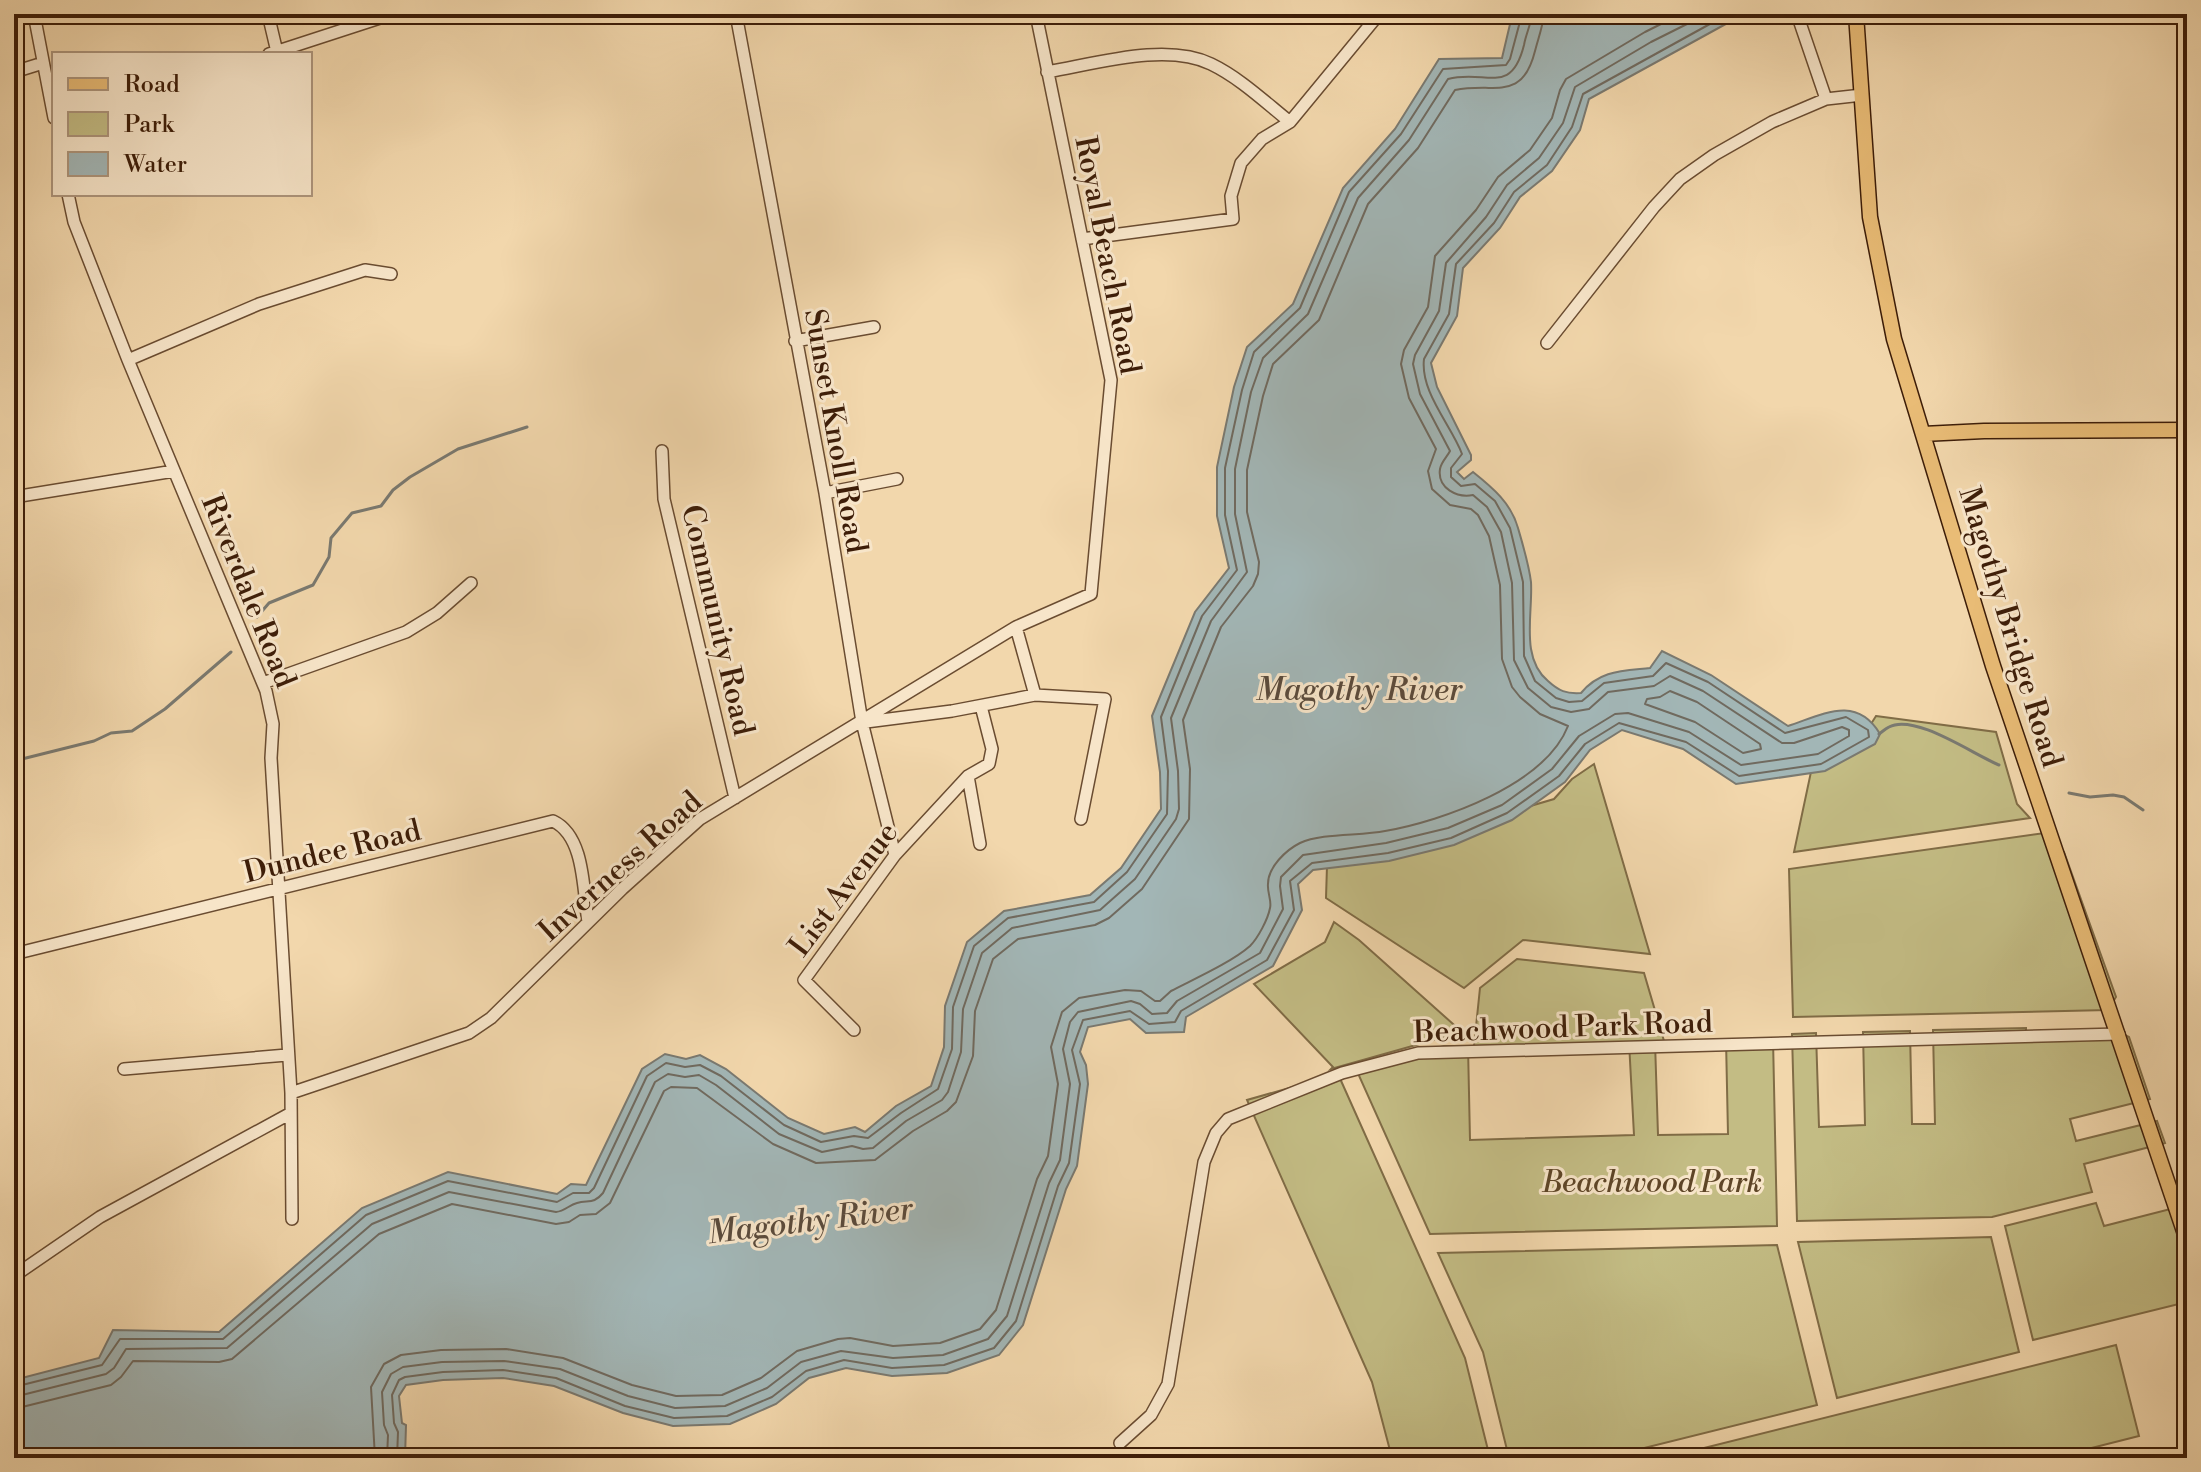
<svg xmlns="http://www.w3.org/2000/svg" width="2201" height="1472" font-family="'Libre Bodoni',serif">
<rect width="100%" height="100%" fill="#f2d7ac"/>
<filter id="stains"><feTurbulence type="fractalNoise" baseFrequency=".0025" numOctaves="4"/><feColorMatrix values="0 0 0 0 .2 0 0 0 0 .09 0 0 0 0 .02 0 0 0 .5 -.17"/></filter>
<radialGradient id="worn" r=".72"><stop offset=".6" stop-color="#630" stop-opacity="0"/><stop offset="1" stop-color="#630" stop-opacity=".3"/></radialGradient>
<path fill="#c3bc84" stroke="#806c46" stroke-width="2" d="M 1876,716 L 1996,732 L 2017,804 L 2030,818 L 1794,852 L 1815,753 L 1852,754 Z
M 1594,764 L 1650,954 L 1523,940 L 1464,988 L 1326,898 L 1327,866 L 1554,799 L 1572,779 Z
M 2045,833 L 2064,852 L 2116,997 L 2108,1010 L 1793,1017 L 1789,869 Z
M 1334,922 L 1359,940 L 1462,1032 L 1331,1069 L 1333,1067 L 1254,984 L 1325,942 Z
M 1517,959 L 1644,973 L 1664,1041 L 1655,1042 L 1658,1135 L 1728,1134 L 1726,1040 L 1773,1039 L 1777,1226 L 1430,1234 L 1356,1069 L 1444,1046 L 1468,1046 L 1470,1140 L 1634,1135 L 1629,1042 L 1474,1046 L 1480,988 Z
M 2026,1028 L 2026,1034 L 2117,1031 L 2129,1037 L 2150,1099 L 2070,1119 L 2076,1141 L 2157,1121 L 2165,1143 L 2084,1164 L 2092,1192 L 1992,1217 L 1797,1221 L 1792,1034 L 1816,1033 L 1819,1127 L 1865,1125 L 1863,1032 L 1910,1031 L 1912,1124 L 1935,1124 L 1933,1030 Z
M 1338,1074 L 1465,1358 L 1490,1458 L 1392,1458 L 1372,1382 L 1247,1100 Z
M 2096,1203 L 2104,1226 L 2186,1205 L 2187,1302 L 2033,1340 L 2005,1226 Z
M 1991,1237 L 2019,1352 L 1837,1398 L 1798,1242 Z
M 1777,1245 L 1817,1405 L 1604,1458 L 1509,1458 L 1483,1352 L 1438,1253 Z
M 2116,1345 L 2139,1436 L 2052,1458 L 1664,1458 Z"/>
<path fill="#a2b6b6" stroke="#7a7970" stroke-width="2" d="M 1516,14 L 1744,14 L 1589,99 L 1580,130 L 1552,171 L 1520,197 L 1500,228 L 1463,268 L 1457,316 L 1431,363 L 1437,387 L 1471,455 L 1471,460 L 1457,472 L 1464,479 L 1473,472 C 1493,488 1511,503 1518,528 C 1523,545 1529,565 1531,582 C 1533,614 1520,658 1548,681 C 1559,691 1566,694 1581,693 C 1600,670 1623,671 1650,668 L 1662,651 L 1711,675 L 1788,726 C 1822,715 1856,694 1880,734 L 1875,744 L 1825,771 L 1736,784 L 1683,749 L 1622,730 L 1590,750 L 1565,782 L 1512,820 L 1454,845 L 1389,861 L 1313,870 L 1298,884 L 1302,910 L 1273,966 L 1186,1017 L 1184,1032 L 1146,1033 L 1130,1019 L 1088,1027 L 1080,1052 L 1086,1065 L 1088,1084 L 1077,1166 L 1066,1189 L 1023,1325 L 999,1355 L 947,1373 L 892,1376 L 846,1368 L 809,1378 L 776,1404 L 730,1424 L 673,1426 L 623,1413 L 554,1386 L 503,1378 L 443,1380 L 406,1385 L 399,1396 L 402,1423 L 406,1425 L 405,1458 L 14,1458 L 14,1380 L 99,1358 L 113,1330 L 219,1332 L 362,1208 L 448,1172 L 557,1194 L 571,1184 L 586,1185 L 642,1069 L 665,1054 L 686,1059 L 700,1055 L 726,1069 L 788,1118 L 824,1134 L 855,1127 L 865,1132 L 896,1106 L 931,1086 L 944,1047 L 945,1006 L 967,942 L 1004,911 L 1090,895 L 1121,868 L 1161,809 L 1160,772 L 1152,716 L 1195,612 L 1229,568 L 1217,516 L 1217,467 L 1234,387 L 1247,347 L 1293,304 L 1343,188 L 1395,129 L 1439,59 L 1502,58 L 1511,20 Z"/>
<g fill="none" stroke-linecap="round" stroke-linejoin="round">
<path stroke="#706a5f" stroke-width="2" d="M 1670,691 L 1697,702 L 1760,744 L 1761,749 L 1743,753 L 1695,722 L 1645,704 L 1647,699 L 1660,697 Z
M 14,1387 L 102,1365 L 120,1339 L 223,1339 L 366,1215 L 448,1181 L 557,1202 L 573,1193 L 589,1193 L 594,1188 L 647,1076 L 666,1063 L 685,1067 L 700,1065 L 721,1076 L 784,1125 L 821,1142 L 854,1136 L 868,1138 L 901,1113 L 938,1089 L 952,1049 L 953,1007 L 974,946 L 1008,918 L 1094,902 L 1127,872 L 1167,814 L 1168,771 L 1161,717 L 1202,616 L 1237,570 L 1225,515 L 1225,468 L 1242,390 L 1254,352 L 1300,308 L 1349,192 L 1401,134 L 1443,69 L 1506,65 L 1510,59 L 1522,14
M 14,1397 L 106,1374 L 114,1368 L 126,1349 L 227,1348 L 372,1224 L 449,1192 L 556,1212 C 565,1211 569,1205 577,1203 C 589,1200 594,1204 603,1193 L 655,1082 L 668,1074 L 685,1077 L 699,1075 L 716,1085 L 779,1134 L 822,1152 L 852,1146 L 863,1149 L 873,1148 L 906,1121 L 942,1100 L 948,1092 L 961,1052 L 963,1009 L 982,953 L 1012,928 L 1100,910 L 1135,879 L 1176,819 L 1179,809 L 1178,771 L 1171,718 L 1211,621 L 1247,572 L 1235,514 L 1235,469 L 1251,392 L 1263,358 L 1308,314 L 1358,198 L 1409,140 L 1448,79 C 1486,69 1511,97 1524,45 C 1526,34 1531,24 1532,14
M 14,1409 L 111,1385 L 121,1377 L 133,1361 L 219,1362 L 232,1359 L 379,1234 L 452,1204 L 556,1224 L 569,1222 L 580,1215 L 596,1214 L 610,1203 L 664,1091 L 671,1087 L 697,1088 L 773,1144 L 816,1163 L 875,1160 L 913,1131 L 947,1111 L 956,1102 L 973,1056 L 975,1011 L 993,959 L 1018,939 L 1095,925 L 1109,918 L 1142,889 L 1189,819 L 1190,769 L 1183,720 L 1221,627 L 1253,586 L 1258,574 L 1259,562 L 1247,512 L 1247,470 L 1263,396 L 1273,364 L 1319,320 L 1368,204 L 1418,148 L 1455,90 C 1494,82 1522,103 1535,51 C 1538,39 1543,26 1544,14
M 375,1458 L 371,1387 L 384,1364 L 401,1355 L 441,1350 L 506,1349 L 563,1358 L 632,1385 L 676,1396 L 722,1395 L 761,1378 L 797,1351 L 838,1339 L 850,1338 L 893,1346 L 940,1343 L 980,1329 L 996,1310 L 1037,1179 L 1048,1156 L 1058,1084 L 1051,1047 L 1062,1012 L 1079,998 L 1125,990 L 1141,991 L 1155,1001 L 1160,1001 L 1171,991 C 1194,979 1232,962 1250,946 C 1258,938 1268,919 1270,908 C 1272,901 1267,892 1268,884 C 1268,867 1286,850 1300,843 C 1322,833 1360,836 1385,831 C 1442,821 1545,785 1568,726 L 1540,714 L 1520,697 L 1512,687 L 1502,659 L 1500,585 L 1489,536 L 1478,515 L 1471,509 L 1450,505 L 1432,489 L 1428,471 L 1436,449 L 1409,398 L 1401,364 L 1404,350 L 1428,307 L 1435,256 L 1476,210 L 1498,177 L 1530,150 L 1552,118 L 1560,90 L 1566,79 L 1645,32 L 1681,14
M 387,1458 L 388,1435 L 384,1425 L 382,1392 L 391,1374 L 403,1367 L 442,1362 L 504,1361 L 560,1369 L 628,1396 L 675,1408 L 725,1406 L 767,1388 L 801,1362 L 841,1351 L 893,1358 L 943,1355 L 988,1339 L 1007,1316 L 1049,1183 L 1060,1160 L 1070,1084 L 1063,1049 L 1070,1022 L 1078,1012 L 1131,1001 L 1140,1004 L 1152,1014 L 1167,1013 L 1177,1001 L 1260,953 L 1283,909 L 1280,886 L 1281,877 L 1303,855 L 1386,843 L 1448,828 L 1502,805 L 1552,769 L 1579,736 L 1615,714 L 1628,713 L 1689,732 L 1741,765 L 1818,754 L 1849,736 L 1849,730 L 1842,727 L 1794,743 L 1782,743 L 1703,691 L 1670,676 L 1654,686 L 1608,692 L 1589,709 L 1571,712 L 1551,707 L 1528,688 L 1514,660 L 1512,583 L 1501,532 L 1487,507 L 1473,495 C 1458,498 1437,489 1440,469 C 1441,462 1447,457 1450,451 L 1420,394 L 1413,364 L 1415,355 L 1439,311 L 1446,263 L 1486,217 L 1507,185 L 1539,158 L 1563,123 L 1575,87 L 1651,42 L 1707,14
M 397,1458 L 398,1432 L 394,1423 L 392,1395 L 399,1380 L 405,1377 L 443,1372 L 503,1370 L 556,1378 L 625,1406 L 674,1418 L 727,1416 L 772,1397 L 806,1371 L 844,1360 L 892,1368 L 944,1365 L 994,1348 L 1016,1321 L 1058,1186 L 1069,1163 L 1080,1084 L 1072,1050 L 1083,1020 L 1130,1011 L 1149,1024 L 1175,1022 L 1181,1011 L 1267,960 L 1294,910 L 1290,881 L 1312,863 L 1388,853 L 1451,838 L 1507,813 L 1559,776 L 1585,744 L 1619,723 L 1686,742 L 1739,776 L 1821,764 L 1869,737 L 1868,730 L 1846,717 L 1785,733 L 1708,682 L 1666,663 L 1653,676 L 1604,683 L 1582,701 L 1569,702 L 1556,698 L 1535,681 L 1524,656 L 1523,582 L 1510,528 L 1495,501 L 1475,484 L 1461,486 L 1451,477 L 1451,468 L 1462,454 C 1451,425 1420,392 1424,359 L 1449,314 L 1456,264 L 1494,223 L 1514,192 L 1547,165 L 1572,127 L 1583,94 L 1728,14"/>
<path stroke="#7a7970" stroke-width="3" d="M 257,617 L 269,603 L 313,585 L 329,557 L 331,538 L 352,513 L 381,506 L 393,490 L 410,477 L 458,449 L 527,427
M 1879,734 C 1882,732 1885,729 1889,727 C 1915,713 1974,755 1999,765
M 14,761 L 94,741 L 111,733 L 132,731 L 165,709 L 231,652
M 2069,793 L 2090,797 L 2113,795 L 2124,797 L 2143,810"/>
<g stroke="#6a4c31" stroke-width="14">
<path id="minor" d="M 34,14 L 54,118
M 268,14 L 277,52
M 736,14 L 825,493 L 862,722 L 895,855
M 1797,14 L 1826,99
M 269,54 L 392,14
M 14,72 L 43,63
M 1047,72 C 1095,64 1166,42 1211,64 C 1240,78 1265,102 1290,122
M 68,194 L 74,222 L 128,360 L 266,691 L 273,724 L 271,758 L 291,1093 L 292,1219
M 1082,239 L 1233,219 L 1231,196 L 1241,163 L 1262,139 L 1290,122 L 1379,14
M 795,341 L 874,327
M 1547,343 L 1654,207 L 1680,179 L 1714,155 L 1772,122 L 1826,99 L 1862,95
M 128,360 L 259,304 L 365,270 L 391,274
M 662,451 L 664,499 L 735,798
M 825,493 L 897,479
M 14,497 L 174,471
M 263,683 L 406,632 L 437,613 L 471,583
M 1035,695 L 1016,627 L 1091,594 L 1111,380 L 1036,14
M 866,722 L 952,711 L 1035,695 L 1105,699 L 1081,819
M 968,776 L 980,844
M 14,954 L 553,821 C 585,836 583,890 588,922
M 854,1030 L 804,980 L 895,855 L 968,776 L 989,764 L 992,749 L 981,706
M 124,1069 L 287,1055
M 291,1093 L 469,1033 L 491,1018 L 622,889 L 700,819 L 1016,627
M 14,1276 L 100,1217 L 291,1113
M 1120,1443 L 1151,1415 L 1168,1384 L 1204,1162 L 1216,1133 L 1228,1119 L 1342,1073 L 1418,1053 L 2119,1034"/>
</g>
<g stroke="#3d1d08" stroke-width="17">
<path id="major" d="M 1856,14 L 1870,217 L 1894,339 L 1993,666 L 2187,1240
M 1923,434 L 1984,431 L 2187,430"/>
</g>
<use href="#minor" stroke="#f7e5c9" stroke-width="11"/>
<use href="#major" stroke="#e9bc76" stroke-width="14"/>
</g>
<g text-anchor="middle" stroke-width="6" stroke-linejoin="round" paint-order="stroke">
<g font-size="30" fill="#3d1d08" stroke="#f7e5c9">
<text transform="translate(1108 255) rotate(79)" y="10">Royal Beach Road</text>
<text transform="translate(836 431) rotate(80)" y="10">Sunset Knoll Road</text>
<text transform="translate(249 591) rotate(68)" y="10">Riverdale Road</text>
<text transform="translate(718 620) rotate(77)" y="10">Community Road</text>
<text transform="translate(2011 627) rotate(73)" y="10">Magothy Bridge Road</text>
<text transform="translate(332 851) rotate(-14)" y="10">Dundee Road</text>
<text transform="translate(620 866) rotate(-42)" y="10">Inverness Road</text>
<text transform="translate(843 889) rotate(-53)" y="10">List Avenue</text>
<text transform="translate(1563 1027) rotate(-2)" y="10">Beachwood Park Road</text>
</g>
<g font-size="30" font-style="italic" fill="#5e4527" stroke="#f7e5c9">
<text x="1652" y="1192">Beachwood Park</text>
</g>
<g font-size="32" font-style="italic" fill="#5b4b3c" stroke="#f7e5c9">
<text x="1359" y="700">Magothy River</text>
<text transform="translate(810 1220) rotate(-7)" y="11">Magothy River</text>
</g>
</g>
<rect width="2201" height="1472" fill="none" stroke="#f2d7ac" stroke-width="48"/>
<rect x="16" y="16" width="2169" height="1440" fill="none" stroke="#3d1d08" stroke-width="4"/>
<rect x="24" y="24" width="2153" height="1424" fill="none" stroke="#3d1d08" stroke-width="2"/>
<rect x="52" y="52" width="260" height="144" fill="#f7e5c9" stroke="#ad957c" stroke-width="2"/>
<rect x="68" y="78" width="40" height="12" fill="#e9bc76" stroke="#ad957c" stroke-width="2"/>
<text x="124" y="92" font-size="24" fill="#3d1d08">Road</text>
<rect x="68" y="112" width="40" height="24" fill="#c3bc84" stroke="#ad957c" stroke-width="2"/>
<text x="124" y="132" font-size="24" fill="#3d1d08">Park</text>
<rect x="68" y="152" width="40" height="24" fill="#a2b6b6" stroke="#ad957c" stroke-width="2"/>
<text x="124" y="172" font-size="24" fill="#3d1d08">Water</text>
<rect width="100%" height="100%" filter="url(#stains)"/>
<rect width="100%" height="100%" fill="url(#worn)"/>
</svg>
